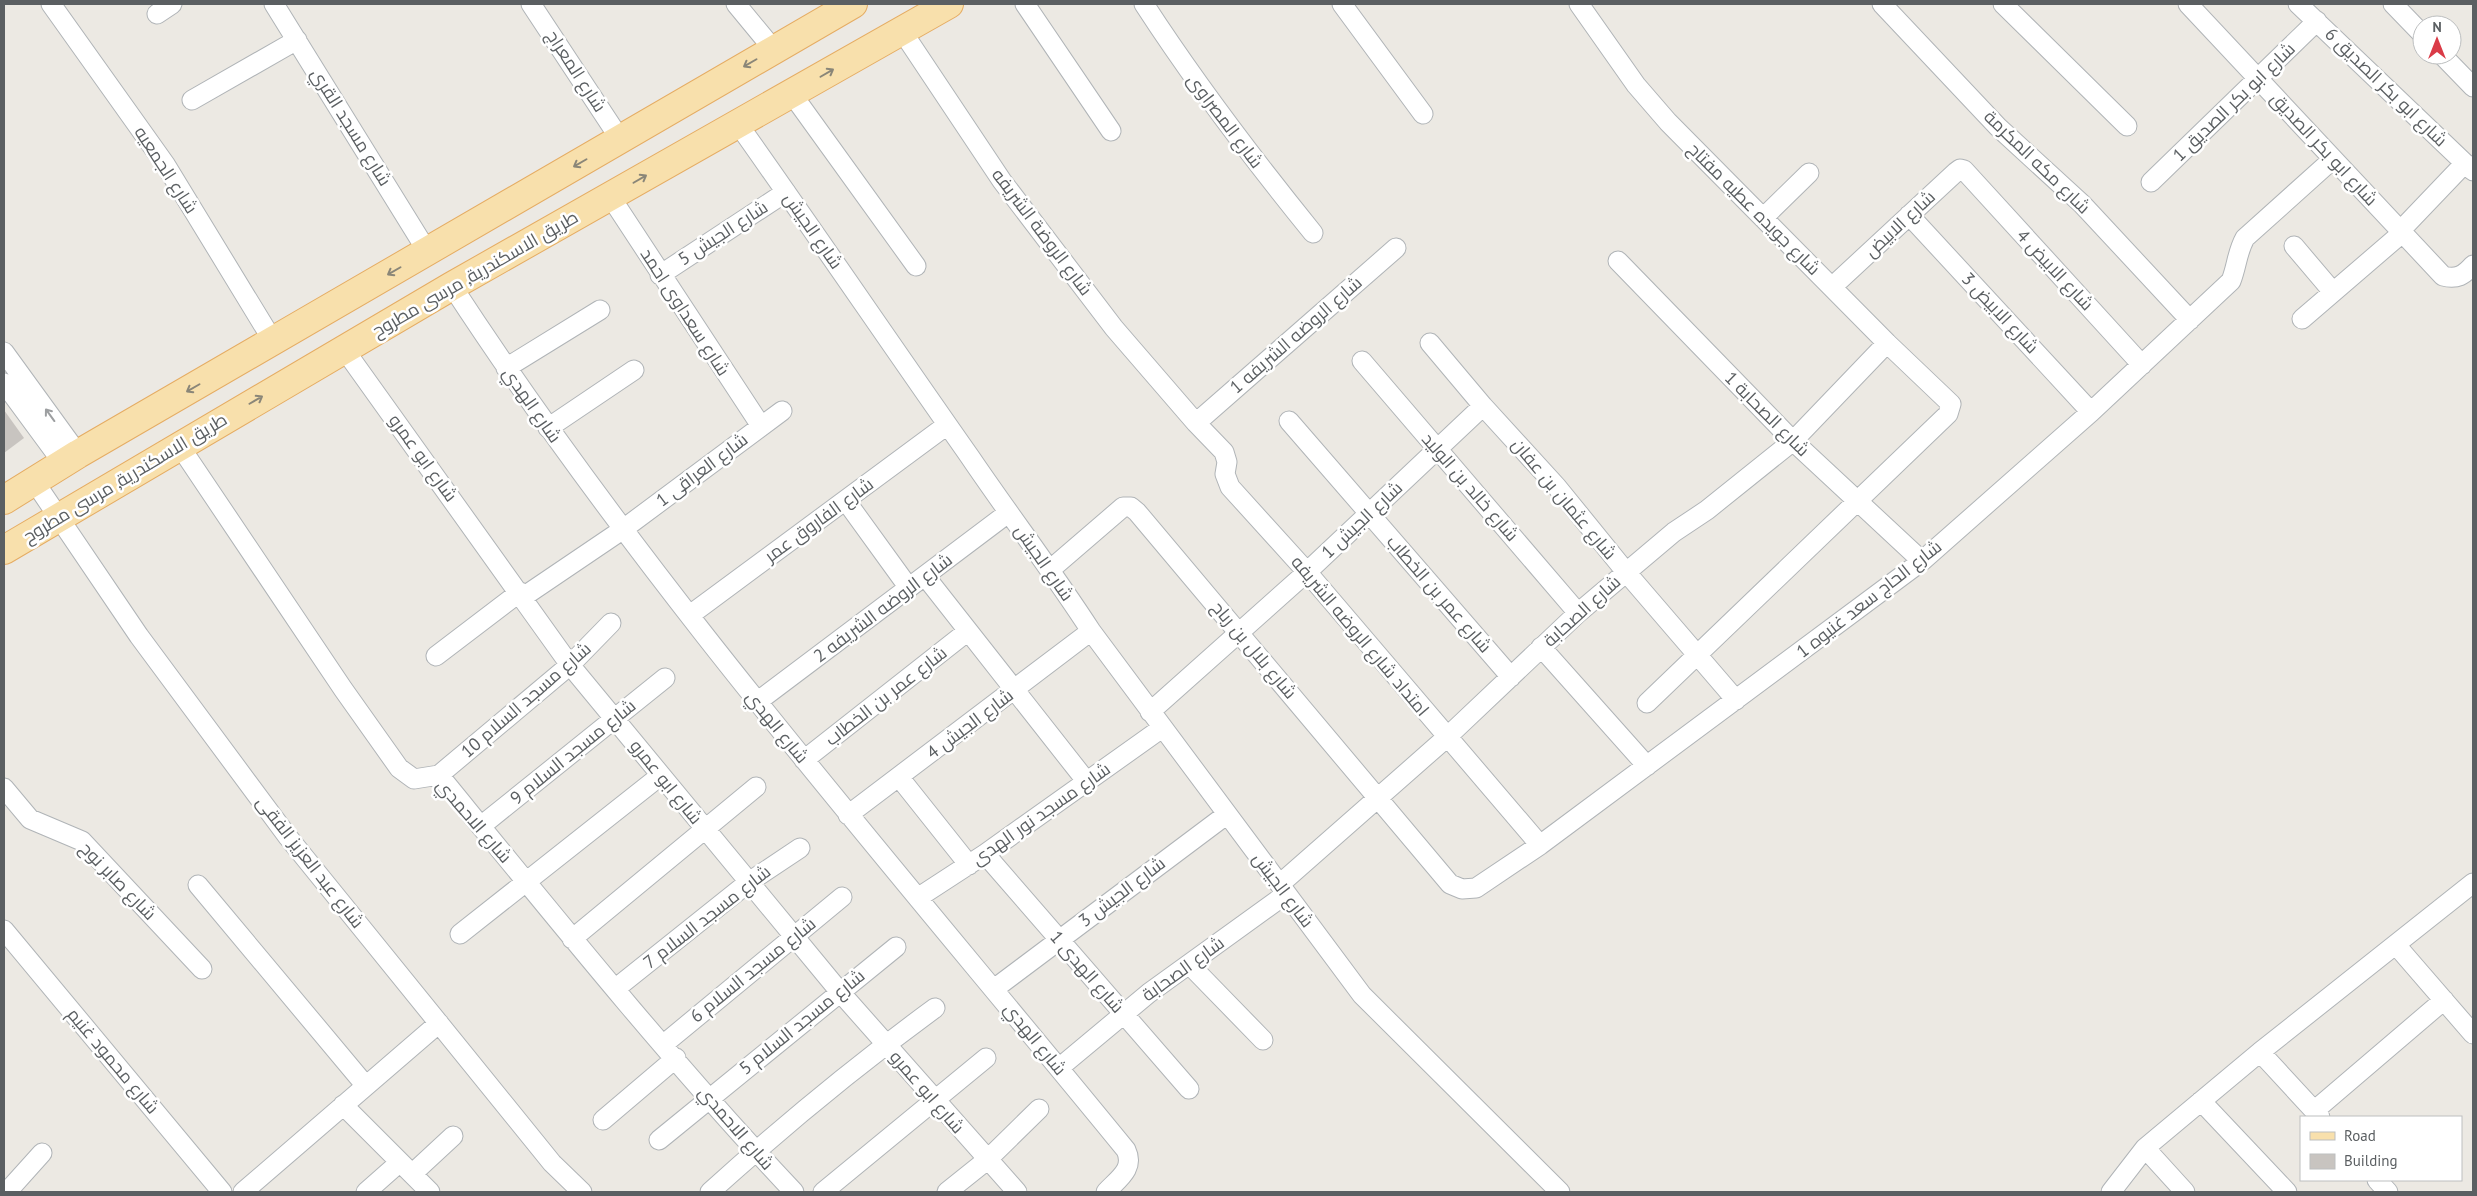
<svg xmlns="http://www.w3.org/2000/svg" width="2477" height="1196" font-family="'PT Sans',Cairo,sans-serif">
<rect width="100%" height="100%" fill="#ece9e3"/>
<path fill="#c8c4c0" d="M 4,410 L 24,438 L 4,453 Z"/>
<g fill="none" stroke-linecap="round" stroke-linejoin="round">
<g stroke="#b0b4b7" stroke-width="21">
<path id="minor" d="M 51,4 L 165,164 L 273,341
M 274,4 L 427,251
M 531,4 L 620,139
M 736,4 L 774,50
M 1025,4 L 1111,131
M 1144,4 C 1196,84 1253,159 1313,233
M 1342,4 L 1423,114
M 1579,4 L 1636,85 L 1668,122 L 1887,343 L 1951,404 L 1948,414 L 1647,703
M 1882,4 L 1998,127 L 2082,204 L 2190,320
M 2003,4 L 2127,126
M 2188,4 L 2443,276 C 2457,280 2464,275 2473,265
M 2298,4 L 2473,171
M 2393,4 L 2422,34
M 157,14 L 172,4
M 902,31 L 1002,181 L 1114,328 L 1196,423 L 1224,452 L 1227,462 L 1225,474 L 1230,487 L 1307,572 L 1540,845
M 2442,55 L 2473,87
M 792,94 L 916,266
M 192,100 L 297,40
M 738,124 C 816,234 892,346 970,457 C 1010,516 1053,572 1091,631 L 1362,995 L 1560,1192
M 2151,182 L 2317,21
M 610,196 L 761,426
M 1909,215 L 2091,412
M 1763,218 L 1809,173
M 2401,230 L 2465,163
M 2294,246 L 2333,292
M 1618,261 L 1793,441 L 1922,561
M 660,275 L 786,192
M 452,286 C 652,592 895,867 1126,1150 C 1135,1169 1118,1179 1106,1192
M 1832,287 L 1956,172 L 1960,169 L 1964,170 L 2142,365
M 2302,319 L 2402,233
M 1430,343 L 1483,406 L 1557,487 L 1626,572 L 1736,700
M 344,349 L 570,665 L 840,992 L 1017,1192
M 4,352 L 78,454
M 1362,361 L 1578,613
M 506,368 L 600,310
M 4,383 L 63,463
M 1289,421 L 1511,677
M 1196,423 L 1396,248
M 548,428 L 634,370
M 179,445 L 343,689 L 399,768 L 414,779 L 439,775 C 554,916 669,1059 794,1192
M 34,481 L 139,636 L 288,837 L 552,1163 L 582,1192
M 846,501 L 909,588
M 1051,569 L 1123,507 L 1131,507 L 1137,512 L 1450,884 L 1462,889 L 1476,888 L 1540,845 L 1922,561 L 2091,412 L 2231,281 C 2237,266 2237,252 2245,238 L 2333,159
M 925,576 L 1087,782
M 523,597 L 622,530 L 782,411
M 690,615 L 947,425
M 1541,647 L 1647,766
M 436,656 L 520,592
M 757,702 L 1008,513
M 1150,712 L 1307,572 L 1483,406
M 804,760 L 968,631
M 439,775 L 570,665 L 611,623
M 899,777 L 969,865
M 4,788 L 30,819 L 82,841 L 202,969
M 848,815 L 1091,631
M 481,826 L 665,678
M 985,854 L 1189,1089
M 1280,884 L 1446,738 L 1578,613 L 1674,532 L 1707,510 L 1793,441 L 1887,343
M 198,885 L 366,1086
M 919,897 L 985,854 L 1162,728
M 4,930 L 222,1192
M 460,934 L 660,776
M 572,939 L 756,787
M 2396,945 L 2473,1034
M 1189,964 L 1263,1040
M 615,989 L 749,882 L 800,848
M 994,989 L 1226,815
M 664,1044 L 842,897
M 2260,1052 L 2320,1117
M 1059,1068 L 1149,993 L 1286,894
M 2201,1101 L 2287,1192
M 343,1105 L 430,1192
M 2314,1111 L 2444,1000
M 603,1120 L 676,1058
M 659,1140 L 896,947
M 2145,1148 L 2185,1192
M 412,1174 L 453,1136
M 2377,1180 L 2388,1192
M 7,1192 L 42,1153
M 243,1192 L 439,1023
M 366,1192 L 400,1162
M 710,1192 C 782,1127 857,1065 935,1008
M 823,1192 L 986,1058
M 947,1192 L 987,1160 L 1039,1109
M 2111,1192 L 2145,1148 L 2260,1052 L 2473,883"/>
</g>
<g stroke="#e5ac63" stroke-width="30">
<path id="primary" d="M 4,500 L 78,454 L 853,4
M 4,550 L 452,286 L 949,4"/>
</g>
<use href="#minor" stroke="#fff" stroke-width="19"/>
<use href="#primary" stroke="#f8e0ac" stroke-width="28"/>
</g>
<defs><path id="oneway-shaft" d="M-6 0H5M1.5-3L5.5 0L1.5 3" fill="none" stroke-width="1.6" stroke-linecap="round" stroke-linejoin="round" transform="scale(1.25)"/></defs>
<g stroke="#8a8678">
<use href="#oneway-shaft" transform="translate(750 63) rotate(150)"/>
<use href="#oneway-shaft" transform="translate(827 73) rotate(-30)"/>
<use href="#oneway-shaft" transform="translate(580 163) rotate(150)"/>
<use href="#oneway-shaft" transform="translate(640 179) rotate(-30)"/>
<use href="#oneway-shaft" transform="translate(394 271) rotate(150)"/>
<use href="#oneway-shaft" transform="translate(193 388) rotate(150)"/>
<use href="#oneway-shaft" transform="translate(256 400) rotate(-30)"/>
</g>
<use stroke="#9d9fa1" href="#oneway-shaft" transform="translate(50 415) rotate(-126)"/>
<g text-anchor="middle" stroke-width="5" stroke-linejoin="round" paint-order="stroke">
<g font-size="18" fill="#5b5f62" stroke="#fff">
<text transform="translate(576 71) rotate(57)" y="6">شارع المعراج</text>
<text transform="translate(2386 87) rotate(44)" y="6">شارع ابو بكر الصديق 6</text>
<text transform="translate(2234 102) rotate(-44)" y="6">شارع ابو بكر الصديق 1</text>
<text transform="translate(1225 121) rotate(53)" y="6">شارع المصراوى</text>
<text transform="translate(351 127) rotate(58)" y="6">شارع مسجد القري</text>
<text transform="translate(2324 149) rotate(47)" y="6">شارع ابو بكر الصديق</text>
<text transform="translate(2037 162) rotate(44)" y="6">شارع مكه المكرمة</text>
<text transform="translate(166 170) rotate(57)" y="6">شارع الجمعيه</text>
<text transform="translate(1754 209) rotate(45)" y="6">شارع جويده عطيه مفتاح</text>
<text transform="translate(1900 224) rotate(-43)" y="6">شارع الابيض</text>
<text transform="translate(813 231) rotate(55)" y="6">شارع الجيش</text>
<text transform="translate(1042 232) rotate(53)" y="6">شارع الروضة الشريفه</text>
<text transform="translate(723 233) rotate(-33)" y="6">شارع الجيش 5</text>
<text transform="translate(2055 270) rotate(47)" y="6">شارع الابيض 4</text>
<text transform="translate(475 274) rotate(-30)" y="6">طريق الاسكندرية, مرسى مطروح</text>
<text transform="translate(685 312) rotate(57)" y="6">شارع سعداوى احمد</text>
<text transform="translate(2000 313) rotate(47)" y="6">شارع الابيض 3</text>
<text transform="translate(1296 335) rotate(-41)" y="6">شارع الروضه الشريفه 1</text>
<text transform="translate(532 405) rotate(55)" y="6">شارع الهدي</text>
<text transform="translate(1767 414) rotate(45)" y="6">شارع الصحابة 1</text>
<text transform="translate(423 458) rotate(54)" y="6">شارع ابو عمرو</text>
<text transform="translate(702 470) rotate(-37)" y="6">شارع العراقى 1</text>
<text transform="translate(125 478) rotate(-31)" y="6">طريق الاسكندرية, مرسى مطروح</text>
<text transform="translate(1470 487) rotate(49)" y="6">شارع خالد بن الوليد</text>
<text transform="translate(1564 499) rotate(50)" y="6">شارع عثمان بن عفان</text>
<text transform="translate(819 520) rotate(-36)" y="6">شارع الفاروق عمر</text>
<text transform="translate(1362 520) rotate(-43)" y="6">شارع الجيش 1</text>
<text transform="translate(1044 563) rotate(55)" y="6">شارع الجيش</text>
<text transform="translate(1439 594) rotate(49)" y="6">شارع عمر بن الخطاب</text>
<text transform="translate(1869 599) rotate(-38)" y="6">شارع الحاج سعد غنيوه 1</text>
<text transform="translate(883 608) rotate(-37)" y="6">شارع الروضه الشريفه 2</text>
<text transform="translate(1582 611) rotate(-42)" y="6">شارع الصحابة</text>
<text transform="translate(1360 636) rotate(50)" y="6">امتداد شارع الروضه الشريفه</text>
<text transform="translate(1254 650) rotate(50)" y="6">شارع بلال بن رباح</text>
<text transform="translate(886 696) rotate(-38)" y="6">شارع عمر بن الخطاب</text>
<text transform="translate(526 700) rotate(-41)" y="6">شارع مسجد السلام 10</text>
<text transform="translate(970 724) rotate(-37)" y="6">شارع الجيش 4</text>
<text transform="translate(777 727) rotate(51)" y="6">شارع الهدي</text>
<text transform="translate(573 752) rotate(-39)" y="6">شارع مسجد السلام 9</text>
<text transform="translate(666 782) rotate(51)" y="6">شارع ابو عمرو</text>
<text transform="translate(1041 814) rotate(-35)" y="6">شارع مسجد نور الهدى</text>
<text transform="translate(474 821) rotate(49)" y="6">شارع الاحمدي</text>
<text transform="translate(310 862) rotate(52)" y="6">شارع عبد العزيز الفقى</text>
<text transform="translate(118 881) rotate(46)" y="6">شارع صابر نوح</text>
<text transform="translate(1283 890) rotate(53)" y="6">شارع الجيش</text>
<text transform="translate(1122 892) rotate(-37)" y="6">شارع الجيش 3</text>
<text transform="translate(707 917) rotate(-38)" y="6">شارع مسجد السلام 7</text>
<text transform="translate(1183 969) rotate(-36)" y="6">شارع الصحابة</text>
<text transform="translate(753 970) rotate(-39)" y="6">شارع مسجد السلام 6</text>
<text transform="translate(1087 972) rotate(49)" y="6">شارع الهدى 1</text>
<text transform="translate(802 1022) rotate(-39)" y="6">شارع مسجد السلام 5</text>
<text transform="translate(1035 1039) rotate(51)" y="6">شارع الهدي</text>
<text transform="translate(113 1061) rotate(50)" y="6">شارع محمود غنيم</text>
<text transform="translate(927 1092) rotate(49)" y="6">شارع ابو عمرو</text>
<text transform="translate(736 1128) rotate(49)" y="6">شارع الاحمدي</text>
</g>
</g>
<rect width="2477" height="1196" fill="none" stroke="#5b5f62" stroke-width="10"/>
<rect x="2300" y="1116" width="162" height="65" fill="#ffffff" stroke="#bdbfc0"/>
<rect x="2310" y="1132" width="25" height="8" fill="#f8e0ac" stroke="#bdbfc0"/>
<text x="2344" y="1141" font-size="15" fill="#5b5f62">Road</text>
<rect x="2310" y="1154" width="25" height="15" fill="#c8c4c0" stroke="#bdbfc0"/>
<text x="2344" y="1166" font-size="15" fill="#5b5f62">Building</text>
<g transform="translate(2437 40)"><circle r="24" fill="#ffffff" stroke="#bdbfc0"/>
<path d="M0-4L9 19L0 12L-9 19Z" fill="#da3b47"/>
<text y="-8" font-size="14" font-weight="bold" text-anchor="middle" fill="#5b5f62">N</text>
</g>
</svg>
